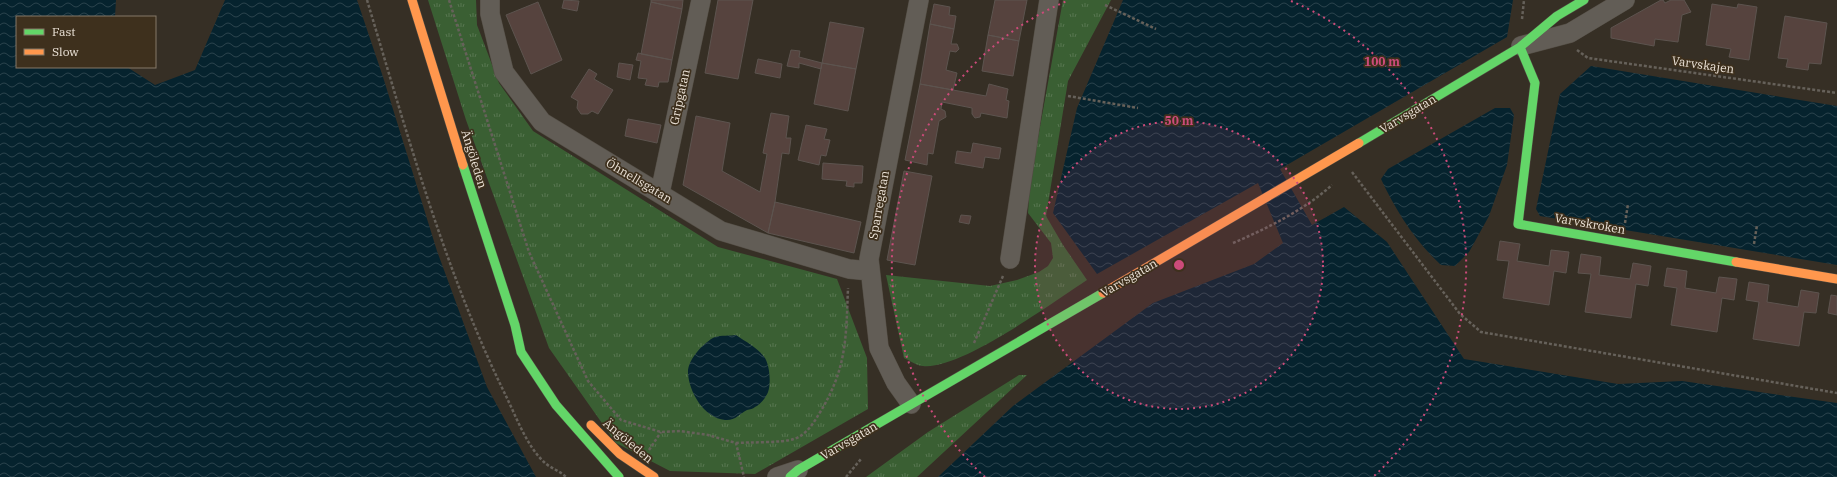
<svg xmlns="http://www.w3.org/2000/svg" width="1837" height="477" font-family="'IBM Plex Serif',serif">
<defs>
<pattern id="grass-tufts" width="24" height="20" patternUnits="userSpaceOnUse"><rect width="24" height="20" fill="#3a5f33"/><path d="M3 7l-1-3M5 7V3M7 7l1-3M15 17l-1-3M17 17v-4M19 17l1-3" fill="none" stroke="#577650"/></pattern>
<pattern id="water-waves" width="16" height="10" patternUnits="userSpaceOnUse"><rect width="16" height="10" fill="#06232e"/><path d="M0 5q4-4 8 0t8 0" fill="none" stroke="#2a434c"/></pattern>
</defs>
<rect width="100%" height="100%" fill="#362f25"/>
<path fill="url(#grass-tufts)" d="M 428,0 L 476,0 L 477,25 L 499,83 L 533,131 L 718,247 L 837,279 L 867,358 L 868,409 L 755,474 L 670,471 L 616,443 L 549,348 L 466,120 Z
M 1063,0 L 1111,0 L 1068,81 L 1046,216 L 1063,245 L 1087,280 C 1053,302 961,370 923,366 C 917,366 909,360 904,358 L 886,275 L 990,286 L 1017,280 L 1039,272 L 1048,266 L 1053,258 L 1051,243 L 1028,213 L 1030,182 Z
M 1019,375 L 1027,375 L 917,477 L 866,477 L 928,432 Z"/>
<path fill="url(#water-waves)" d="M 0,0 L 116,0 L 115,17 L 17,17 L 17,67 L 127,67 L 155,85 L 195,70 L 225,0 L 357,0 L 383,77 L 437,251 L 487,387 L 536,477 L 0,477 Z
M 1123,0 L 1513,0 L 1507,37 L 1280,169 L 1312,225 L 1344,207 L 1387,242 L 1464,359 L 1618,384 L 1682,381 L 1837,403 L 1837,477 L 938,477 L 1013,406 L 1153,303 L 1254,264 L 1283,243 L 1258,183 L 1097,274 L 1053,213 L 1077,108 Z
M 1591,66 L 1837,106 L 1837,265 L 1540,216 L 1536,209 L 1560,94 Z
M 1495,108 L 1510,108 L 1514,115 L 1507,165 L 1489,216 L 1469,252 L 1455,266 L 1441,265 C 1415,241 1396,211 1381,179 L 1388,169 Z
M 736,335 C 746,342 758,348 765,358 C 770,366 772,388 766,396 C 764,400 759,405 755,407 C 753,409 750,409 747,410 C 739,414 735,421 725,420 C 704,418 689,392 688,373 C 687,360 704,342 715,337 C 721,335 730,336 736,335 Z"/>
<path fill="#56433e" stroke="#5d544f" d="M 564,0 L 579,1 L 577,11 L 562,8 Z
M 651,0 L 683,0 L 682,9 L 651,2 Z
M 718,0 L 753,0 L 738,79 L 705,73 Z
M 995,0 L 1027,0 L 1019,41 L 988,35 Z
M 1661,0 L 1663,0 L 1665,3 L 1671,0 L 1684,0 L 1691,12 L 1682,15 L 1678,42 L 1655,39 L 1654,46 L 1611,38 L 1611,28 Z
M 538,2 L 562,60 L 531,74 L 506,15 Z
M 651,2 L 682,9 L 672,60 L 641,54 Z
M 934,4 L 950,7 L 949,15 L 956,16 L 954,29 L 930,24 Z
M 1712,4 L 1737,8 L 1738,4 L 1757,7 L 1749,60 L 1729,57 L 1731,49 L 1706,45 Z
M 1785,16 L 1827,23 L 1821,64 L 1809,63 L 1808,70 L 1786,67 L 1788,59 L 1778,58 Z
M 830,22 L 864,28 L 856,69 L 822,63 Z
M 930,24 L 954,29 L 951,44 L 957,44 L 959,49 L 956,52 L 950,51 L 946,70 L 957,73 L 953,90 L 920,84 Z
M 988,35 L 1019,41 L 1013,76 L 982,71 Z
M 791,50 L 800,51 L 799,57 L 822,63 L 821,69 L 799,63 L 799,68 L 787,66 Z
M 638,53 L 672,60 L 668,82 L 659,82 L 658,87 L 645,85 L 647,79 L 638,78 L 641,61 L 636,60 Z
M 758,59 L 782,64 L 780,78 L 755,73 Z
M 619,63 L 633,65 L 630,80 L 617,77 Z
M 822,63 L 856,69 L 848,111 L 814,104 Z
M 589,69 L 597,74 L 594,79 L 613,90 L 598,114 L 592,111 L 588,114 L 581,114 L 577,108 L 578,101 L 571,97 Z
M 920,84 L 986,96 L 989,84 L 1008,89 L 1006,100 L 1009,101 L 1007,118 L 981,113 L 980,117 L 975,118 L 972,114 L 972,108 L 942,102 L 941,109 L 945,111 L 946,117 L 939,121 L 933,154 L 928,153 L 927,165 L 905,160 Z
M 771,113 L 789,116 L 786,138 L 791,138 L 789,154 L 782,153 L 775,202 L 768,233 L 683,185 L 696,116 L 730,123 L 722,171 L 760,192 L 767,154 L 763,153 Z
M 628,119 L 661,125 L 657,143 L 625,136 Z
M 806,125 L 827,129 L 824,139 L 830,140 L 826,156 L 821,155 L 819,165 L 798,160 Z
M 973,143 L 1001,148 L 999,159 L 985,157 L 983,168 L 955,163 L 957,151 L 971,153 Z
M 823,163 L 863,166 L 862,183 L 854,183 L 854,187 L 846,186 L 847,181 L 822,179 Z
M 904,171 L 932,176 L 915,265 L 887,260 Z
M 775,202 L 861,222 L 854,253 L 768,233 Z
M 961,215 L 971,216 L 969,224 L 959,222 Z
M 1500,241 L 1520,244 L 1517,261 L 1549,266 L 1551,250 L 1569,252 L 1566,273 L 1554,271 L 1549,305 L 1503,298 L 1509,261 L 1497,260 Z
M 1581,254 L 1601,257 L 1599,275 L 1630,279 L 1633,263 L 1651,266 L 1648,286 L 1636,284 L 1631,318 L 1585,312 L 1591,274 L 1578,273 Z
M 1667,268 L 1687,271 L 1685,288 L 1716,293 L 1719,277 L 1737,279 L 1734,300 L 1722,298 L 1717,332 L 1671,325 L 1677,288 L 1664,286 Z
M 1749,282 L 1769,285 L 1767,302 L 1798,307 L 1801,290 L 1819,293 L 1816,313 L 1804,312 L 1799,346 L 1753,339 L 1759,302 L 1746,300 Z
M 1831,295 L 1837,296 L 1837,315 L 1828,313 Z"/>
<g fill="none" stroke-linecap="round" stroke-linejoin="round">
<g stroke="#524c43" stroke-width="20">
<path id="street" d="M 490,0 L 490,14 L 504,72 L 542,122 L 721,231 L 849,269 L 870,271
M 1521,46 L 1570,33 L 1625,0
M 660,193 L 701,0
M 1010,259 L 1049,0
M 911,404 L 896,383 L 879,348 L 869,259 L 919,0
M 777,477 L 798,470"/>
</g>
<g stroke="#524c43" stroke-width="10">
<path id="fast" d="M 1520,47 L 1535,83 L 1518,224 L 1736,262
M 1359,143 L 1520,47 L 1557,16 L 1584,0
M 463,165 L 515,325 L 521,352 L 556,405 L 619,477
M 790,477 L 798,470 L 1103,293"/>
</g>
<g stroke="#524c43" stroke-width="10">
<path id="slow" d="M 412,0 L 463,165
M 1736,262 L 1837,279
M 1103,293 L 1359,143
M 591,425 L 620,454 L 654,477"/>
</g>
<path stroke="#66615a" stroke-width="2.5" stroke-dasharray="3 2" stroke-linecap="butt" d="M 367,0 C 407,133 444,269 505,394 C 516,416 526,445 544,462 C 550,468 560,471 566,477
M 449,0 L 529,252 L 588,381 L 621,420 L 661,432 L 680,431 L 708,435 L 736,443 L 744,477
M 1105,5 L 1156,29
M 1522,19 L 1524,0
M 1577,50 L 1588,58 L 1837,93
M 1068,96 L 1138,108
M 1352,172 L 1460,314 L 1481,332 L 1837,393
M 1625,223 L 1628,204
M 1233,243 C 1268,228 1304,210 1332,185
M 1754,244 L 1757,225
M 974,343 L 1003,276
M 736,443 C 750,442 781,443 794,439 C 806,435 813,424 819,414 C 847,369 846,338 848,288
M 649,450 L 661,432
M 846,477 L 861,459"/>
<use href="#street" stroke="#625d56" stroke-width="19"/>
<use href="#fast" stroke="#63d668" stroke-width="9"/>
<use href="#slow" stroke="#ff974d" stroke-width="9"/>
</g>
<circle cx="1179" cy="265" r="144" fill="#cc4b7a" fill-opacity=".12"/>
<g fill="none" stroke="#cc4b7a" stroke-width="2" stroke-dasharray="2 4">
<circle cx="1179" cy="265" r="144"/>
<path d="M985 477A287 287 0 0 1 1067 1M1291 1A287 287 0 0 1 1373 477"/>
</g>
<g text-anchor="middle" stroke-width="3.5" stroke-linejoin="round" paint-order="stroke">
<g font-size="12" fill="#ece3d8" stroke="#3e301d">
<text transform="translate(1703 65) rotate(8)" y="4">Varvskajen</text>
<text transform="translate(680 97) rotate(-78)" y="4">Gripgatan</text>
<text transform="translate(1408 114) rotate(-31)" y="4">Varvsgatan</text>
<text transform="translate(474 159) rotate(73)" y="4">Ängöleden</text>
<text transform="translate(639 181) rotate(31)" y="4">Öhnellsgatan</text>
<text transform="translate(879 205) rotate(-80)" y="4">Sparregatan</text>
<text transform="translate(1590 224) rotate(10)" y="4">Varvskroken</text>
<text transform="translate(1129 278) rotate(-30)" y="4">Varvsgatan</text>
<text transform="translate(628 441) rotate(40)" y="4">Ängöleden</text>
<text transform="translate(849 441) rotate(-30)" y="4">Varvsgatan</text>
</g>
</g>
<circle cx="1179" cy="265" r="6" fill="#cc4b7a" stroke="#3e301d" stroke-width="2"/>
<g font-size="12" text-anchor="middle" font-weight="bold" fill="#cc4b7a" stroke="#3e301d" stroke-width="3.5" stroke-linejoin="round" paint-order="stroke">
<text x="1382" y="66">100 m</text>
<text x="1179" y="125">50 m</text>
</g>
<rect x="16" y="16" width="140" height="52" fill="#3e301d" stroke="#847868"/>
<rect x="24" y="29" width="20" height="6" fill="#63d668" stroke="#847868"/>
<text x="52" y="36" font-size="12" fill="#ece3d8">Fast</text>
<rect x="24" y="49" width="20" height="6" fill="#ff974d" stroke="#847868"/>
<text x="52" y="56" font-size="12" fill="#ece3d8">Slow</text>
</svg>
